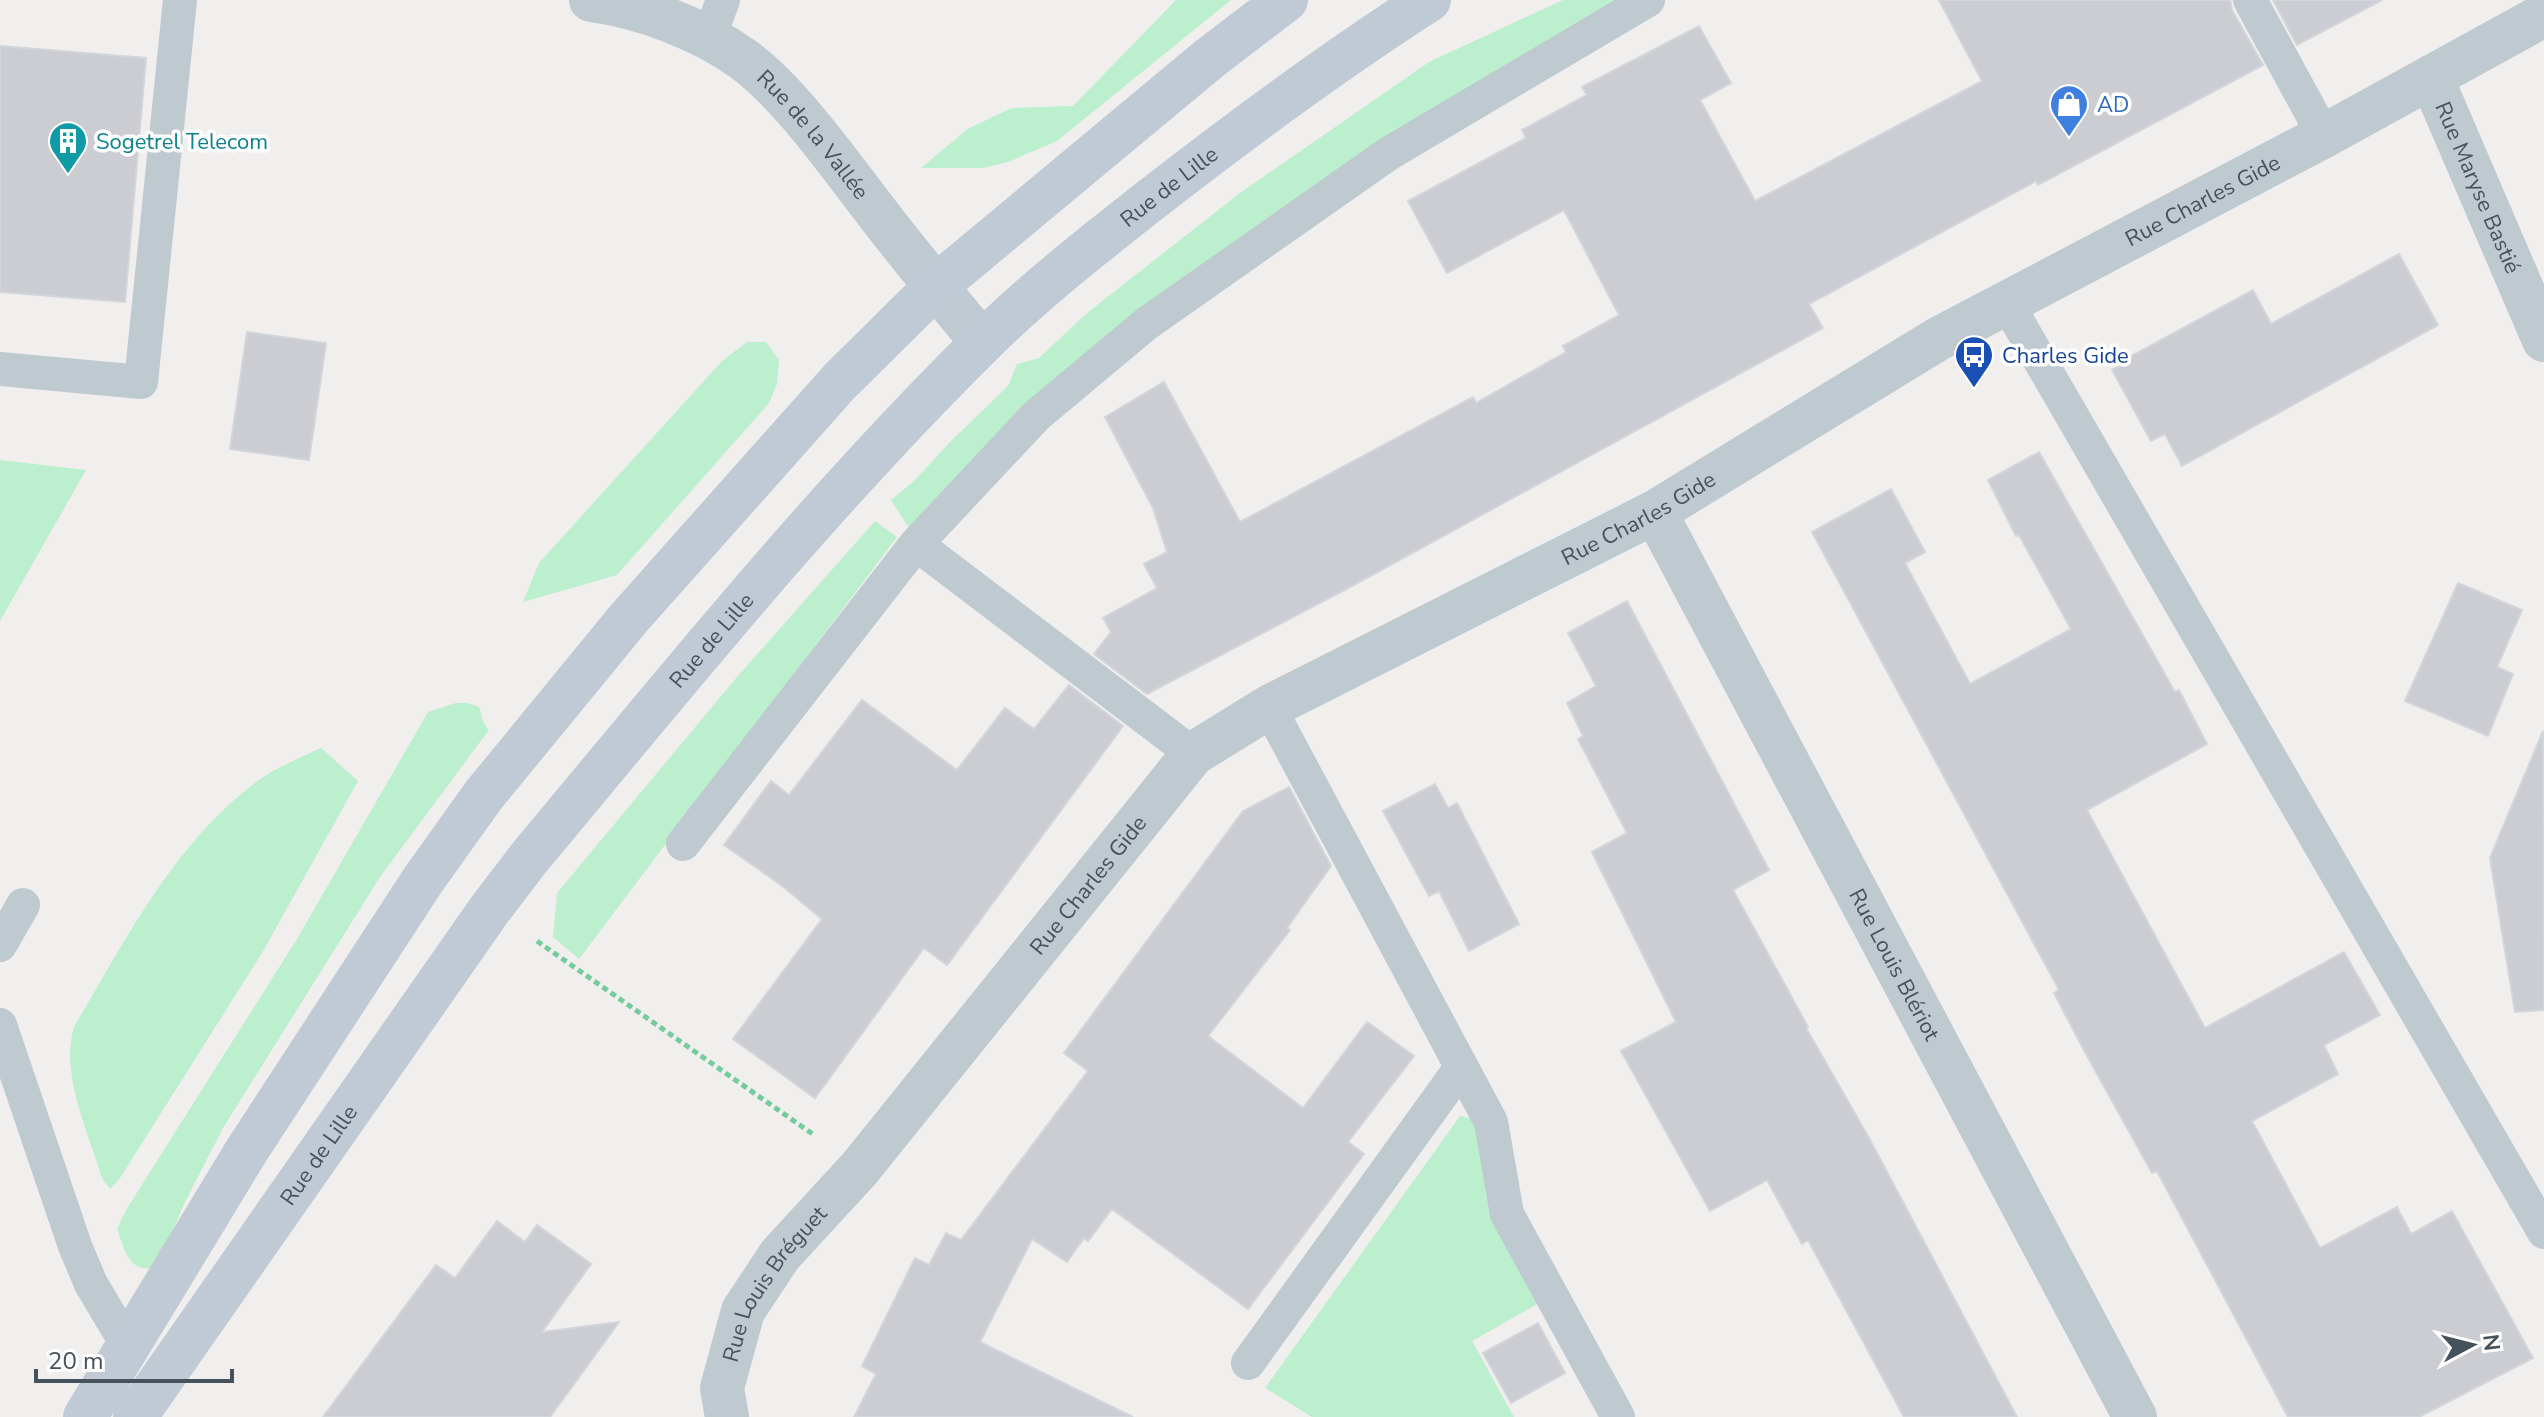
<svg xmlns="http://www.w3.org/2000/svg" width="2544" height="1417" font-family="'Nunito Sans',sans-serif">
<rect width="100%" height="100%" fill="#f1eeee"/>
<path fill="#bcefcd" d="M 1176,0 L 1231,0 L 1057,141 L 1008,162 L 983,168 L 921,168 L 969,128 L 1012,108 L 1073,106 Z
M 1563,0 L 1624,0 L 1409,130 L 910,528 L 907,525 L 891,500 L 914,481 L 952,440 L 1008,386 L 1017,364 L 1039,358 L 1087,313 L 1240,193 L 1429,62 Z
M 747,342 L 766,342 L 779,360 L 777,384 L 769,403 L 617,575 L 523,602 L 539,563 L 722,361 Z
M 0,460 L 86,470 L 0,621 Z
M 875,521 L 897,537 L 579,959 L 553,937 L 557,893 L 737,677 Z
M 456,703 L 468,703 L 479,707 L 484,724 L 489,730 L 380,877 L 223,1128 L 184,1204 L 158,1266 C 129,1276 125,1250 117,1229 L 126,1210 L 297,939 L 428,712 Z
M 321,748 L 358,781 L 262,953 L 120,1178 L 110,1189 L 102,1178 C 88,1131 60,1074 74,1027 C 126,939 173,845 256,782 C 275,768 300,758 321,748 Z
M 1460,1116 L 1478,1120 L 1543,1301 L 1472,1341 L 1514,1417 L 1312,1417 L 1265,1388 Z"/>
<path fill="#cbcdd3" stroke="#d2d5da" stroke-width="2" d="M 1939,0 L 2230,0 L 2232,10 L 2263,65 L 2038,185 L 2036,181 L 1809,304 L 1823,328 L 1352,586 L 1147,694 L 1094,654 L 1111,632 L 1103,618 L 1157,588 L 1144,564 L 1167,552 L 1153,508 L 1105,417 L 1164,382 L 1240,522 L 1473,397 L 1476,403 L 1566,352 L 1563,346 L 1619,315 L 1564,210 L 1447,273 L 1408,201 L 1526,138 L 1522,130 L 1587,95 L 1582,87 L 1699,26 L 1731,83 L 1700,100 L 1755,201 L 1982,81 Z
M 2273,0 L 2382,0 L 2297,45 Z
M 0,46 L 146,58 L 125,302 L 0,292 Z
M 2399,254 L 2438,325 L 2182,466 L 2165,434 L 2151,441 L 2112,370 L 2125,363 L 2124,360 L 2253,290 L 2271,324 Z
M 247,332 L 326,343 L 309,460 L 230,449 Z
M 2039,452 L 2175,692 L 2179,690 L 2207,744 L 2087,810 L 2205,1028 L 2344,952 L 2380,1015 L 2324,1045 L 2338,1074 L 2252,1121 L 2320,1248 L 2397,1207 L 2411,1234 L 2452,1211 L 2533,1358 L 2419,1417 L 2288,1417 L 2157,1171 L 2152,1173 L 2086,1054 L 2054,993 L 2059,990 L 1812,532 L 1891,489 L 1925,552 L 1905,563 L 1970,684 L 2071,629 L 2019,535 L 2016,536 L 1988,480 Z
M 2458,583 L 2522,610 L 2497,667 L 2513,674 L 2488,736 L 2405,701 Z
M 1627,601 L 1769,870 L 1733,890 L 1808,1027 L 1806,1028 L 1869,1138 L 2017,1417 L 1904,1417 L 1808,1240 L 1802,1244 L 1767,1180 L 1710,1211 L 1621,1051 L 1676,1022 L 1592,852 L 1627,833 L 1578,739 L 1583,736 L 1567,703 L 1596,686 L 1568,633 Z
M 1069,685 L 1123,726 L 947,965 L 924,948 L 815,1098 L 733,1039 L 822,919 L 781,885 L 724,845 L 771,781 L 789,795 L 862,700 L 957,770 L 1005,708 L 1034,729 Z
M 2543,731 L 2544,1010 L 2515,1012 L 2490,858 Z
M 1435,784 L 1448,808 L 1457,803 L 1519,924 L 1469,951 L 1439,891 L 1429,896 L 1383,811 Z
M 1289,787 L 1331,866 L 1287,928 L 1290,930 L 1208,1036 L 1303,1108 L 1367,1022 L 1414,1056 L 1348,1142 L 1364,1154 L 1248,1309 L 1112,1209 L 1088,1241 L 1084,1238 L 1067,1262 L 1032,1239 L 980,1342 L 1133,1417 L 854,1417 L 876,1374 L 862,1366 L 915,1258 L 929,1265 L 946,1233 L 961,1240 L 1088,1071 L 1064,1053 L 1243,811 Z
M 497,1221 L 525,1242 L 537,1225 L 591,1264 L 542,1332 L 619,1322 L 550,1417 L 323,1417 L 436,1265 L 455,1278 Z
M 1538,1323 L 1565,1373 L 1511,1403 L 1483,1353 Z"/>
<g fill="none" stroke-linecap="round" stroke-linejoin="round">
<path stroke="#74cc9d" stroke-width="5" stroke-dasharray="6 4" stroke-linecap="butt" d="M 537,941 L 814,1135"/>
<path stroke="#bec9d0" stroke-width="34" d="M 2250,0 L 2324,136
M 709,38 L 723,0
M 2008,305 L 2544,1232
M 0,369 L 141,382 L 180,0
M 916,544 L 1036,416 L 1146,324 L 1388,154 L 1648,0
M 1269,707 L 1491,1122 L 1507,1214 L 1618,1417
M 683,844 L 916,544 L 1193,754
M 0,945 L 23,905
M 0,1025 L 75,1246 L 91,1284 L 128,1346
M 1248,1363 L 1460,1069"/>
<g stroke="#bec9d0" stroke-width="44">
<path id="s1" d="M 591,0 C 643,7 701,29 743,59 C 789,92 840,165 875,210 C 909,255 946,299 982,342"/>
<path id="s2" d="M 2431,77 L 2544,340"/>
<path id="s3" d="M 1655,512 L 2135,1417"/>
<path id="s4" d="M 727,1417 L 722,1388 L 743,1311 L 780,1255 L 860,1168 L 1193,754 L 1269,707 L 1655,512 L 1938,339 L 2324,136 L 2544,15"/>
</g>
<g stroke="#bfcad5" stroke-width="44">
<path d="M 85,1417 L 247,1150 L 423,880 L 483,796 L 629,618 L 839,382 L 936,286 L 1210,58 L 1286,0"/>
<path id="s5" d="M 135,1417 L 490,909 L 529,858 C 675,683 818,505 981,344 C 1033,292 1091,247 1148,202 C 1239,131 1332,62 1429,0"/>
</g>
</g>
<defs>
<g id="shop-pin" transform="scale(2)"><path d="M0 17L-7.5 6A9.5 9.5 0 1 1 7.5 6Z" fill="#3f7fe0" stroke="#fff"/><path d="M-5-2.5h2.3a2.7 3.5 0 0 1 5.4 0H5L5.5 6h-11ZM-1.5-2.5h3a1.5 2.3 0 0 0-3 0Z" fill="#fff"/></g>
<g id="building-pin" transform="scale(2)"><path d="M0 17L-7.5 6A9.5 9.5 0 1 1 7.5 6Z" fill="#0f9aa8" stroke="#fff"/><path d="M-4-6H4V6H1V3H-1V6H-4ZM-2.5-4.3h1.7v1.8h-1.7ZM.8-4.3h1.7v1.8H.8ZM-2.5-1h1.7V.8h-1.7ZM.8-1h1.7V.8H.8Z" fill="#fff"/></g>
<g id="bus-pin" transform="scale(2)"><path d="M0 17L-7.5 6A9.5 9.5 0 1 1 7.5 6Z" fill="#1a4fb4" stroke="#fff"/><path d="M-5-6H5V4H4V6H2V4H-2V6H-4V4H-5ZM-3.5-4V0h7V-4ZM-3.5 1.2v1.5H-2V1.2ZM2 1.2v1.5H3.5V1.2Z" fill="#fff"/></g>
</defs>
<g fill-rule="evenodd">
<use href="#shop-pin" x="2069" y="104"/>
<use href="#building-pin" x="68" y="141"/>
<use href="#bus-pin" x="1974" y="355"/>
</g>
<g text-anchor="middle" stroke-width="7" stroke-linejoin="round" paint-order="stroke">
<g font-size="22" fill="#366cbe" stroke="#fff" text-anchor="start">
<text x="2097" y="112">AD</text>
</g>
<g font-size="22" fill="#46525b" stroke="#fff">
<text dy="8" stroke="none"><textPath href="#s1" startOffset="268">Rue de la Vallée</textPath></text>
<text dy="8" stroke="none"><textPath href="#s5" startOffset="1614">Rue de Lille</textPath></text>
<text dy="8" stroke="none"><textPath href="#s2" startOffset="120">Rue Maryse Bastié</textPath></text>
<text dy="8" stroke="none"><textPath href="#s4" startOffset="1978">Rue Charles Gide</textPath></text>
<text dy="8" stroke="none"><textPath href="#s4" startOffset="1330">Rue Charles Gide</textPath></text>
<text dy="8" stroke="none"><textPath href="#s5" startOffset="968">Rue de Lille</textPath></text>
<text dy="8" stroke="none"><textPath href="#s4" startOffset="658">Rue Charles Gide</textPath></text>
<text dy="8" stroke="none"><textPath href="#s3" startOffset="512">Rue Louis Blériot</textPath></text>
<text dy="8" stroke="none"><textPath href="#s5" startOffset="320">Rue de Lille</textPath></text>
<text dy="8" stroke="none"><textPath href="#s4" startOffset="148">Rue Louis Bréguet</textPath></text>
</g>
<g font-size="22" fill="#0d838f" stroke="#fff" text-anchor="start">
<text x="96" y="149">Sogetrel Telecom</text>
</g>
<g font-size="22" fill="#164399" stroke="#fff" text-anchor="start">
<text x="2002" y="363">Charles Gide</text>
</g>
</g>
<g transform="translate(2472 1345) rotate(83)" stroke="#ffffff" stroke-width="6" paint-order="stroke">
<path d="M0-6L14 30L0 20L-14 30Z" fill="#46525b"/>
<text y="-12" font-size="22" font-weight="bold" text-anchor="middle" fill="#46525b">N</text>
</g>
<path d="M36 1369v12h196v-12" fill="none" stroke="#46525b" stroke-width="4"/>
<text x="48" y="1369" font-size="24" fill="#46525b" stroke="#ffffff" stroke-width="6" paint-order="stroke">20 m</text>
</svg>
